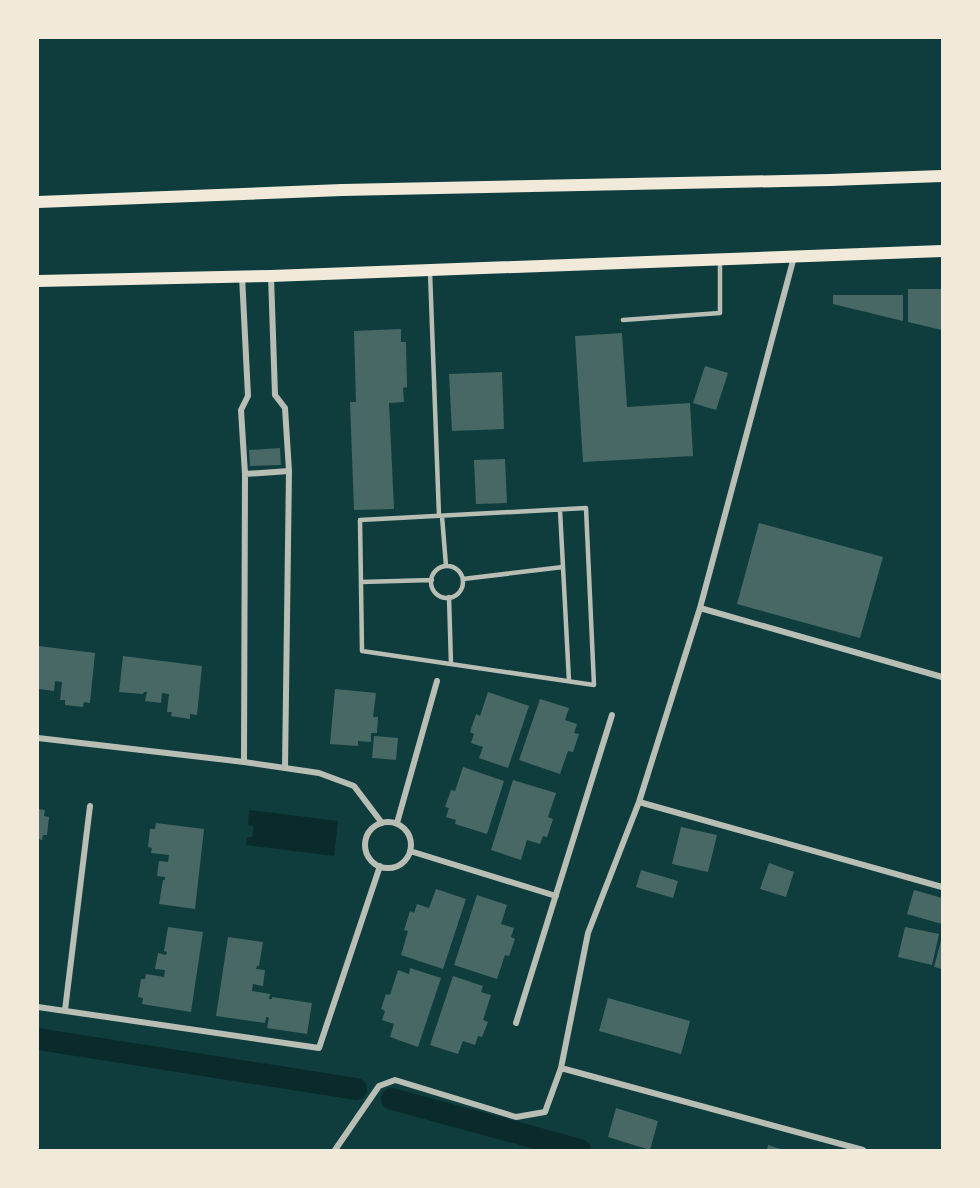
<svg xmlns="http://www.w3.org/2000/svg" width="980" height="1188" font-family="Literata,serif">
<rect width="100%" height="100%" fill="#0f3d3e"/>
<path fill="#0a2a2b" d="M 249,810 L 338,821 L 334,856 L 246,845 L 247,837 L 252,837 L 254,827 L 248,825 Z"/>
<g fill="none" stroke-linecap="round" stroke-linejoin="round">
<path stroke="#0a2a2b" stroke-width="22" d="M 38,1039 L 356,1089
M 392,1099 L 580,1150"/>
</g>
<path fill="#486865" d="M 908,289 L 942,289 L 942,330 L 908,322 Z
M 833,295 L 903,295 L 903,321 L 833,304 Z
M 401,329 L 401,342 L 406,342 L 407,387 L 403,388 L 404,402 L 389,403 L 394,509 L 354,510 L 350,402 L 356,402 L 354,331 Z
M 622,333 L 627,407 L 690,403 L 693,456 L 583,462 L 575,336 Z
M 705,366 L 728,373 L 716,410 L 693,403 Z
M 502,372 L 504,429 L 452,431 L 449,374 Z
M 280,448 L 281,465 L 250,466 L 249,450 Z
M 505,459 L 507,503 L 476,504 L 474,460 Z
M 759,523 L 883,557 L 860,638 L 737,604 Z
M 38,646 L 95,653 L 90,703 L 84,702 L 83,707 L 65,705 L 65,700 L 60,700 L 62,682 L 55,681 L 54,691 L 39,689 Z
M 123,656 L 202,666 L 197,715 L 190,714 L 190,719 L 171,716 L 172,712 L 167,712 L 169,694 L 162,693 L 161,703 L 145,701 L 147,692 L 144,692 L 143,694 L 119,692 Z
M 335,689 L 376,693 L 373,717 L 378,717 L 377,733 L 371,733 L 371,742 L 358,741 L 358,746 L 330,744 Z
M 488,692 L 529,706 L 508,768 L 479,758 L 483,747 L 471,743 L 474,734 L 470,732 L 476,714 L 480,716 Z
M 540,699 L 569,708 L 565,720 L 577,724 L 574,733 L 579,734 L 573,752 L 568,751 L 560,774 L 519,760 Z
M 374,736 L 398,738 L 396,760 L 372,758 Z
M 463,767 L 504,781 L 487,834 L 455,824 L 456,820 L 446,817 L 449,808 L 445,807 L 451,790 L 455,791 Z
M 513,780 L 556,793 L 548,817 L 553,819 L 547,837 L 543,836 L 540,844 L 527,840 L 521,860 L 491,850 Z
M 38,809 L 45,810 L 44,816 L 49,817 L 47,835 L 43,835 L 42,840 L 38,839 Z
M 156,823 L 204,829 L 195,909 L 159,904 L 163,880 L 165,880 L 165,877 L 157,876 L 159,861 L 168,862 L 169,855 L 151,853 L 152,848 L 148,847 L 150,829 L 155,829 Z
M 681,827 L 717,835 L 708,872 L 672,864 Z
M 769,863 L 794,872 L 786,897 L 760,889 Z
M 641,870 L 678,881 L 673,898 L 636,887 Z
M 436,889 L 466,899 L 443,969 L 401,955 L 408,931 L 404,930 L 410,911 L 414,913 L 417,904 L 429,908 Z
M 914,890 L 942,898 L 942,924 L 907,914 Z
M 477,895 L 507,905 L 501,924 L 514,928 L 511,937 L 515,939 L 509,956 L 505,955 L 497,979 L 454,965 Z
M 168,927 L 203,932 L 191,1012 L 142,1004 L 143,998 L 138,997 L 141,979 L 145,979 L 146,974 L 164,977 L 165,970 L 155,969 L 158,953 L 166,955 L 167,952 L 164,951 Z
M 905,927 L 939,934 L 932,965 L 898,957 Z
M 228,937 L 263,942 L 259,966 L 257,966 L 256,969 L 265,970 L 263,986 L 253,984 L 252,991 L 270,994 L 269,999 L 272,999 L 272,997 L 312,1003 L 307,1034 L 267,1028 L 269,1018 L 266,1017 L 265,1023 L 216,1016 Z
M 942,937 L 942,969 L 934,967 Z
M 410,968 L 441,978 L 418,1047 L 390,1037 L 394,1024 L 382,1020 L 385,1011 L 381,1009 L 386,994 L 390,995 L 398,970 L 409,974 Z
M 453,976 L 483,986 L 481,992 L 491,995 L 483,1020 L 488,1022 L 482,1037 L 478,1036 L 475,1045 L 463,1041 L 458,1054 L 430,1045 Z
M 608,998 L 690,1021 L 681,1054 L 599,1031 Z
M 616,1108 L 658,1121 L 650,1150 L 608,1137 Z
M 768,1145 L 784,1150 L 767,1150 Z"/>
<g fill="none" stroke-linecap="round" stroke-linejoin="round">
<path stroke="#b8beb3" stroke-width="4.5" d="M 430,272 L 439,516
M 623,320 L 720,313 L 720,262
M 586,508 L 594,685 L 362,651 L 360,520 Z
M 560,510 L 569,681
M 442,516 L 446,566
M431 582a16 16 0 1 1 32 0a16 16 0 1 1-32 0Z
M 463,579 L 563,567
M 361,582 L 432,580
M 449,597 L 451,664"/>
<path stroke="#b8beb3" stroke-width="6" d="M 242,276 L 248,396 L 241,410 L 245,474 L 244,762
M 271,276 L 275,395 L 285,408 L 289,471 L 285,768
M 245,474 L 289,471
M 700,608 L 942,677
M 38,738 L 244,762 L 319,773 L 354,786 L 382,823
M 639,802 L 942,887
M365 845a23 23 0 1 1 46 0a23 23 0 1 1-46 0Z
M 397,823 L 437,681
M 410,851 L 556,896
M 38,1007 L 319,1048 L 380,866
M 65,1010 L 90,806
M 516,1023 L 612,715
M 561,1068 L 863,1150
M 335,1150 L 379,1086 L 395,1080 L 516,1117 L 545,1112 L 561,1068 L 588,933 L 639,802 L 700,608 L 794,257"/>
<path stroke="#f1e9da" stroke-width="12" d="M 38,202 L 342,190 L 830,180 L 942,176
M 38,281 L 271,276 L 942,251"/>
</g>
<rect width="980" height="1188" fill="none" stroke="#f1e9da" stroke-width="78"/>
</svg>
